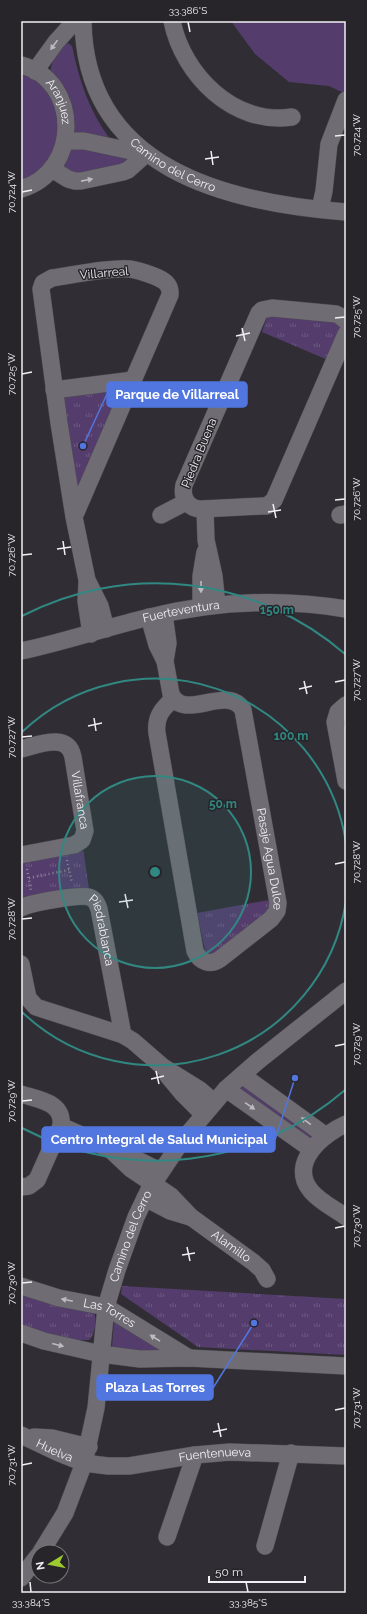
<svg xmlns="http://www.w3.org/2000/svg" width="367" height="1614" font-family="Raleway,sans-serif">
<defs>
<pattern id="park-tufts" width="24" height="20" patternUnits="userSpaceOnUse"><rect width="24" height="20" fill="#543d6d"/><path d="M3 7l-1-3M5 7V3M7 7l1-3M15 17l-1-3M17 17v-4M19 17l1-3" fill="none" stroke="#6d5982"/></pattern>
</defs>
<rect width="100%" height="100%" fill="#302e34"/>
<path fill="#543d6d" d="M 231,21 L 346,21 L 346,94 L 329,86 L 289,82 L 255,54 Z
M 68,43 L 72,46 C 79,80 89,111 110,139 L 83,136 L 75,132 L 50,77 C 50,65 56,48 68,43 Z
M 21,70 L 33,75 L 52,94 L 61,127 L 52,158 L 32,177 L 21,180 Z
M 76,147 L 122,156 L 127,160 L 128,165 L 78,177 L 64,169 C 62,160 68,150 76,147 Z
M 244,1085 L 316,1137 L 312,1140 L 239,1088 Z
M 114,1321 L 163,1349 L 163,1352 L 114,1349 L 112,1346 Z"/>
<path fill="url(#park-tufts)" d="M 268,314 L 340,320 L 342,328 L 328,360 L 262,332 Z
M 120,390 L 79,486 L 76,486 L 63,400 L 66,396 Z
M 83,848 L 89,889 L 21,899 L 21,859 Z
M 269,900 L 271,908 L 213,956 L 208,955 L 205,950 L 197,913 Z
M 122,1286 L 346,1299 L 346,1355 L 198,1347 L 121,1294 Z
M 21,1294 L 94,1312 C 97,1319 95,1335 89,1340 L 73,1340 L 62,1338 L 21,1326 Z"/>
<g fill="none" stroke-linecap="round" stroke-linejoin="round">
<g stroke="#4c4a50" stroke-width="18">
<g id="minor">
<path id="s1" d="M 83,21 C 85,168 226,203 346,212"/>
<path d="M 172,21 C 183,75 234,126 292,117"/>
<path id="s2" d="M 21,65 C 81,80 81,172 21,189"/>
<path d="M 35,71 L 56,42 L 75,21"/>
<path d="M 65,141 L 84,141 L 145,154"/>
<path d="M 52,169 L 68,179 L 75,181 L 81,181 L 123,172 L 128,170 L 146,154"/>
<path d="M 320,209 L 324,191 L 329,144 L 346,100"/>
<path d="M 346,321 L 340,316 L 336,314 L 272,308 L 262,310 L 259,313 L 184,485 C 181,498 188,509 202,509 L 262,506 L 267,506 L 274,500 L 346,334"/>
<path d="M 54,390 L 133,380"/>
<path d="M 205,509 L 206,540 L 214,576 L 217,605"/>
<path d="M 161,515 L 186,502"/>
<path d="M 340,515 L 346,514"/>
<path d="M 74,517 L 170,295 C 171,284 164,280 154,276 C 146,273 138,270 130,269 C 109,267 73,275 52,278 L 43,283 L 41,289 L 59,423 L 74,517 L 87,580 L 100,606 L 106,629"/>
<path d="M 87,582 L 86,601 L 91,634"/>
<path d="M 201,607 L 201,576 L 205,552"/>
<path id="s3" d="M 164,614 L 168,643 L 165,661 L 171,694 C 184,723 228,683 243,710 L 278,903 L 277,911 L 271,919 L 220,959 C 210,966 200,962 195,951 L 157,733 C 155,717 162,709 173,699"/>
<path d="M 149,617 L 157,645 L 165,661"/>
<path id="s4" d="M 21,651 C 65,642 107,627 150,617 C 215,601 280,598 346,609"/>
<path d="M 346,705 L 338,712 L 335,722 L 346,781"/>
<path id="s5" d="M 21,749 C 38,745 68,732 73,757 L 85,831 L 82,840 L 74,845 L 21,855"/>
<path id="s6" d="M 21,908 C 29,903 80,894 89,897 C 95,899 97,903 99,909 L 123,1035"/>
<path d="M 21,964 L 28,998 L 36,1007 L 123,1035 L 133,1041 L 163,1067 L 200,1090 L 214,1102"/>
<path d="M 242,1075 L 326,1136"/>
<path d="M 168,1076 L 183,1094 L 203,1114"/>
<path d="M 226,1089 L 311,1149"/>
<path d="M 21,1094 C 39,1100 64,1102 61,1126 L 37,1180 L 29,1186 L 21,1187"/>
<path d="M 346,1124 C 322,1134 288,1164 311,1191 C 320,1202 335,1209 346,1217"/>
<path id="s7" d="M 61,1126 L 86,1137 L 112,1151 L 131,1169 L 171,1196 L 191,1217 L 253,1262 L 262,1270 L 267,1279"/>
<path d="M 116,1152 L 130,1156 L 160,1171"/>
<path d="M 145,1198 L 170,1211 L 190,1217"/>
<path id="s8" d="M 21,1286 L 59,1298 L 106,1307 L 189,1358"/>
<path d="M 21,1333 L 44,1341 L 101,1354 L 140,1359 L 189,1358 L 346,1366"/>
<path id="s9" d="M 21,1435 L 59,1453 L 84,1463 L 108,1466 L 129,1466 L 195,1455 L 230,1452 L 346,1456"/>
<path d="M 34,1437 L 52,1438 L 89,1447"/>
<path d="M 167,1537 L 195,1455"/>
<path d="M 265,1546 L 291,1453"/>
<path id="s10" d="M 41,1552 L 65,1513 L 84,1463 L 96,1408 L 106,1307 L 117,1270 L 136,1217 L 149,1190 L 181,1142 L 226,1089 L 258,1061 L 346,991"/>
<path d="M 21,1578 L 38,1556"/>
</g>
</g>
<path stroke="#8b898e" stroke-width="2.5" stroke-dasharray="1 3" stroke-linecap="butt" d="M 67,860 L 72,883
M 27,869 L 31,891
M 29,878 L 69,870"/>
<use href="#minor" stroke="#706c74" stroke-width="17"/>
</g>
<defs><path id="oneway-solid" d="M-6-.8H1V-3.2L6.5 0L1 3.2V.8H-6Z"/></defs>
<g fill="#bdbbc0">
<use href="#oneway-solid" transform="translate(54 45) rotate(126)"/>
<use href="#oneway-solid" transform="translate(87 180) rotate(-11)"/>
<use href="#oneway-solid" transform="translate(201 587) rotate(90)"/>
<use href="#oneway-solid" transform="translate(250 1106) rotate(35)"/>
<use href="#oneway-solid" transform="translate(306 1121) rotate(-144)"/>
<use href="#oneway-solid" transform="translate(67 1300) rotate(-168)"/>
<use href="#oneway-solid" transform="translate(155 1338) rotate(-148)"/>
<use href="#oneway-solid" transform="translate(58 1345) rotate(14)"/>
</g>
<path fill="none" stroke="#f1eff3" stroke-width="1.5" d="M 188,22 L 190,32M 335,136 L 345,135M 211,151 L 213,165M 205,159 L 219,157M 22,192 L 32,190M 335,318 L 345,317M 242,328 L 245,341M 236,336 L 250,333M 22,374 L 32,372M 335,500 L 345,499M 273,504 L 276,518M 268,512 L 281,510M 63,541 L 65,555M 57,549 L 71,547M 22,555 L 32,554M 304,681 L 307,694M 335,682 L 345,680M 299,689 L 312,686M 94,718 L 96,731M 88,726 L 102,723M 22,737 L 32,736M 335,864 L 345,862M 125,894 L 128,908M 119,902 L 133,900M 22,919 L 32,918M 335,1046 L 345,1044M 156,1071 L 159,1084M 151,1079 L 164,1076M 22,1101 L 32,1100M 335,1228 L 345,1226M 187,1247 L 190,1261M 182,1255 L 195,1253M 22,1283 L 32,1282M 335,1410 L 345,1408M 218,1423 L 221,1437M 213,1432 L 227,1429M 22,1465 L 32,1463M 30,1582 L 31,1592M 246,1582 L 248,1592"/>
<circle cx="155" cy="872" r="96" fill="#318882" fill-opacity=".12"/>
<g fill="none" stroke="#318882" stroke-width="2">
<circle cx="155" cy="872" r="96"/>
<path d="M346 901A193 193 0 0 1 22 1012M22 732A193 193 0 0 1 346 843"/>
<path d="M345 1090A289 289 0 0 1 22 1128M22 616A289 289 0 0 1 345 654"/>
</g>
<g text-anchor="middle" stroke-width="3" stroke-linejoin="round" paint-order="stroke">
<g font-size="12" fill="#f1eff3" stroke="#27242a">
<text dy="4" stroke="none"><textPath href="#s2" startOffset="56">Aranjuez</textPath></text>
<text dy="4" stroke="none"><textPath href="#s1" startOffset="181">Camino del Cerro</textPath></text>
<text transform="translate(104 273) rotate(-5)" y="4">Villarreal</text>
<text transform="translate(199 453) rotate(-68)" y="4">Piedra Buena</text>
<text dy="4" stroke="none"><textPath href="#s4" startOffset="165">Fuerteventura</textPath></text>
<text dy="4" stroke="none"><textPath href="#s5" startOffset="104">Villafranca</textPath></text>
<text dy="4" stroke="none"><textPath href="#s3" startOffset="313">Pasaje Agua Dulce</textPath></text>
<text dy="4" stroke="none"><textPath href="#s6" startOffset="107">Piedrablanca</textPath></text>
<text dy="4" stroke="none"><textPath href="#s10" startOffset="332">Camino del Cerro</textPath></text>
<text dy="4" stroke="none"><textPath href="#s7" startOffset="210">Alamillo</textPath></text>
<text dy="4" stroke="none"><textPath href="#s8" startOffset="93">Las Torres</textPath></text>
<text dy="4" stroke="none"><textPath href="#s9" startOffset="37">Huelva</textPath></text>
<text dy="4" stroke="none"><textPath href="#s9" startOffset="201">Fuentenueva</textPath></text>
</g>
</g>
<circle cx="155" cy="872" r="6" fill="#318882" stroke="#27242a" stroke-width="2"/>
<g font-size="12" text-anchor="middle" font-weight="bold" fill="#318882" stroke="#27242a" stroke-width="3" stroke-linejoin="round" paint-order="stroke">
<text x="277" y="614">150 m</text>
<text x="291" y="740">100 m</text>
<text x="223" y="808">50 m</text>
</g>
<path fill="none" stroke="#5276df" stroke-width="1.5" d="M83 446L107 394M295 1078L275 1140M254 1323L213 1388"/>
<g fill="#5276df" stroke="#27242a" stroke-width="1.5">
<circle cx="83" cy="446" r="4"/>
<circle cx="295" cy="1078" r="4"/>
<circle cx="254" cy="1323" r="4"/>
</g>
<g fill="#5276df" stroke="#5276df" stroke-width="1.5">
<rect x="107" y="382" width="140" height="25" rx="4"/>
<rect x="42" y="1127" width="233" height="25" rx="4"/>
<rect x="97" y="1375" width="116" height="25" rx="4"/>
</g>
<g font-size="13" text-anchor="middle" font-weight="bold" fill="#fff">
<text x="177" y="399">Parque de Villarreal</text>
<text x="159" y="1144">Centro Integral de Salud Municipal</text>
<text x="155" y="1392">Plaza Las Torres</text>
</g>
<rect width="367" height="1614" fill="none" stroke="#27242a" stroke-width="44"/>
<g transform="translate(50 1564) rotate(260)"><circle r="19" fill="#27242a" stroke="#78757a"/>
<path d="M0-3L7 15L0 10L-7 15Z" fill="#9dca2f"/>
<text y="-6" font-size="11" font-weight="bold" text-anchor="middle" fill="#f1eff3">N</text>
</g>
<path d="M209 1576v6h96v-6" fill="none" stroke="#f1eff3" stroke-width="2"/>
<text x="215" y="1576" font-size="12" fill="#f1eff3" stroke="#27242a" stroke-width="3" paint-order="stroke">50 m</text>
<rect x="22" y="22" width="323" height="1570" fill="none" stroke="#f1eff3" stroke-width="1.5"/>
<g font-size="10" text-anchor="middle" fill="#f1eff3">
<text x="188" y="14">33.386°S</text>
<text transform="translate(356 135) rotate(-90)" y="4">70.724°W</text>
<text transform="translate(11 192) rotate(-90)" y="4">70.724°W</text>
<text transform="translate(356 317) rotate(-90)" y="4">70.725°W</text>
<text transform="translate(11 374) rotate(-90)" y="4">70.725°W</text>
<text transform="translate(356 499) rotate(-90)" y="4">70.726°W</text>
<text transform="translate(11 555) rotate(-90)" y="4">70.726°W</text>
<text transform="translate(356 680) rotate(-90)" y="4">70.727°W</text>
<text transform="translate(11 737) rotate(-90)" y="4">70.727°W</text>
<text transform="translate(356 862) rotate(-90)" y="4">70.728°W</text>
<text transform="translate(11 919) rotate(-90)" y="4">70.728°W</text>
<text transform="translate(356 1044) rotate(-90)" y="4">70.729°W</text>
<text transform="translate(11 1101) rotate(-90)" y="4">70.729°W</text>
<text transform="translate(356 1226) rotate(-90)" y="4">70.730°W</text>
<text transform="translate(11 1283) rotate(-90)" y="4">70.730°W</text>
<text transform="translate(356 1408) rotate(-90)" y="4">70.731°W</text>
<text transform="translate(11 1465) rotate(-90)" y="4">70.731°W</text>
<text x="31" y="1606">33.384°S</text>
<text x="248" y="1606">33.385°S</text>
</g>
</svg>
